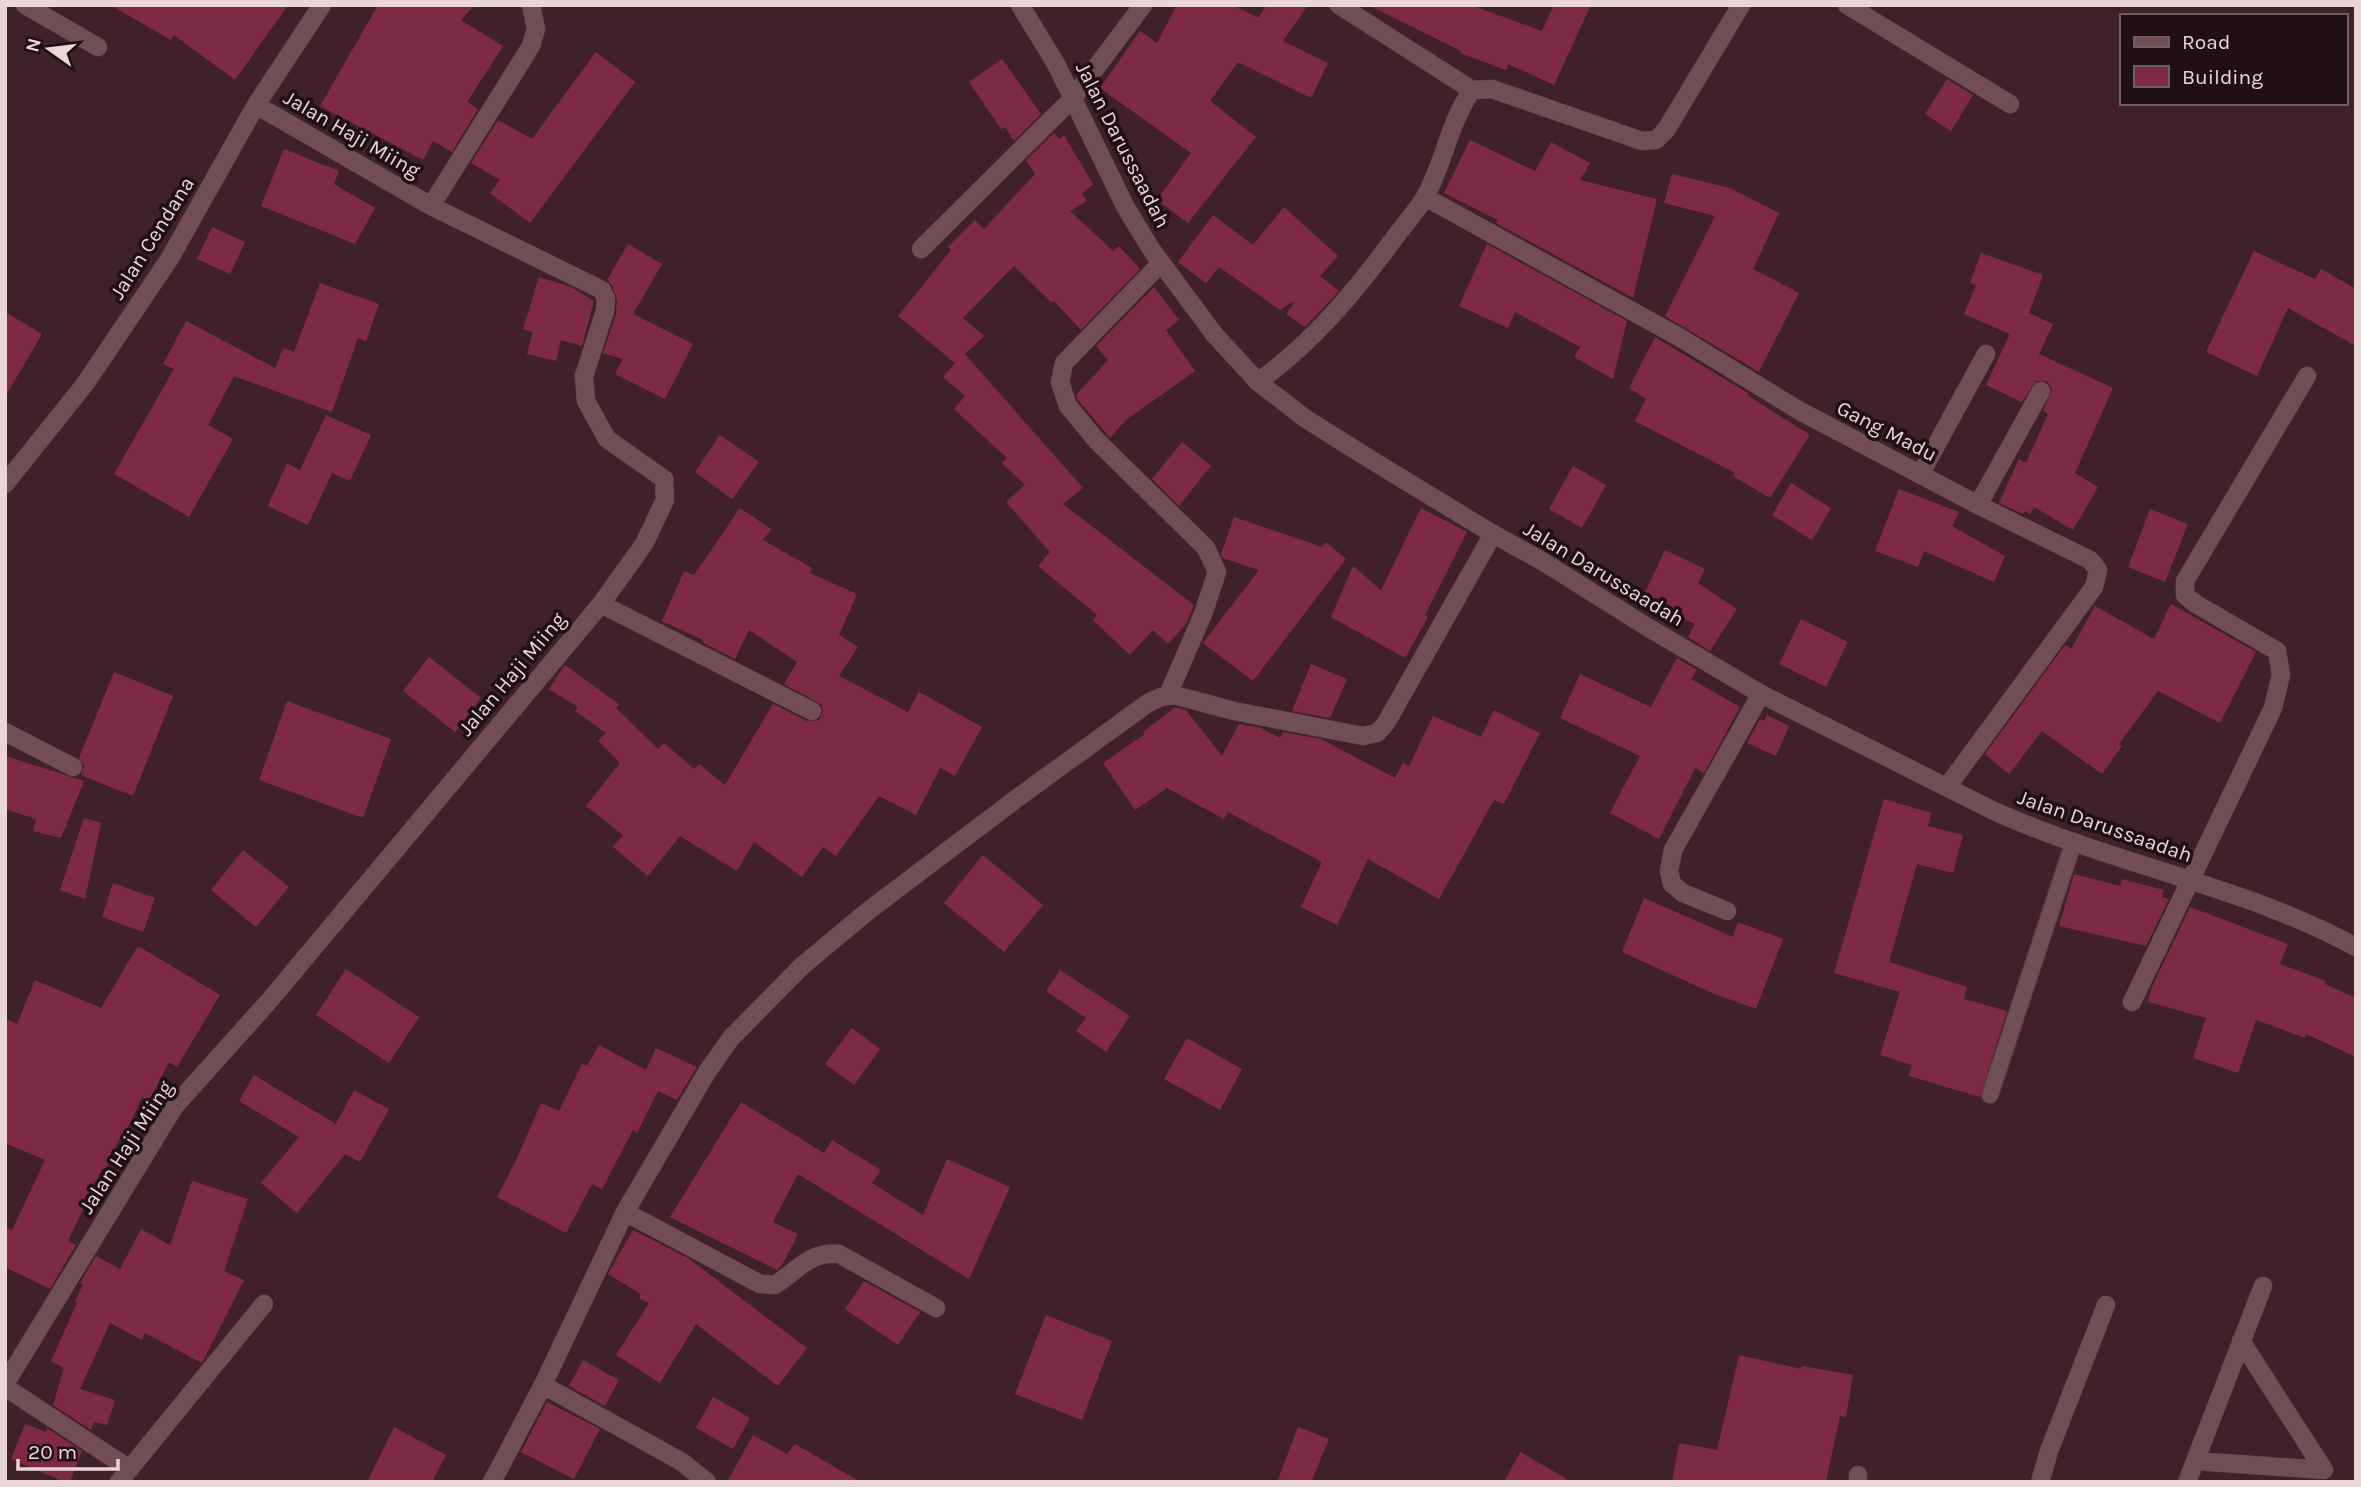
<svg xmlns="http://www.w3.org/2000/svg" width="2361" height="1487" font-family="Karla,sans-serif">
<rect width="100%" height="100%" fill="#402129"/>
<path fill="#7f2a45" d="M 110,5 L 288,5 L 235,80 L 174,35 L 171,40 Z
M 378,5 L 475,5 L 461,20 L 503,46 L 467,102 L 478,109 L 452,152 L 433,141 L 423,160 L 320,106 Z
M 1177,5 L 1233,5 L 1258,18 L 1267,5 L 1308,5 L 1283,41 L 1328,63 L 1311,98 L 1238,62 L 1210,101 L 1256,137 L 1188,223 L 1157,200 L 1191,153 L 1100,88 L 1140,31 L 1157,43 Z
M 1368,5 L 1471,5 L 1542,31 L 1554,5 L 1591,5 L 1554,85 L 1508,64 L 1506,70 L 1460,53 L 1461,51 Z
M 596,52 L 635,82 L 530,223 L 490,193 L 500,180 L 471,163 L 498,120 L 532,139 Z
M 1002,59 L 1041,114 L 1014,141 L 1005,127 L 1001,129 L 969,82 Z
M 1947,79 L 1973,95 L 1951,131 L 1925,114 Z
M 1054,133 L 1059,139 L 1064,135 L 1093,184 L 1082,194 L 1087,201 L 1070,211 L 1113,251 L 1119,246 L 1140,269 L 1081,330 L 1054,301 L 1052,303 L 1014,266 L 963,318 L 984,336 L 965,354 L 1083,488 L 1063,504 L 1194,605 L 1186,624 L 1168,644 L 1153,630 L 1130,655 L 1093,620 L 1097,615 L 1038,566 L 1050,552 L 1006,502 L 1025,485 L 1002,463 L 1007,458 L 954,409 L 965,396 L 943,377 L 955,363 L 898,316 L 951,250 L 948,247 L 975,220 L 984,229 L 1035,174 L 1026,160 Z
M 1470,140 L 1535,171 L 1551,142 L 1590,163 L 1580,180 L 1657,199 L 1633,298 L 1496,223 L 1498,220 L 1444,193 Z
M 284,149 L 339,171 L 334,184 L 375,208 L 355,244 L 261,206 Z
M 1672,174 L 1730,188 L 1779,213 L 1753,269 L 1799,293 L 1759,372 L 1665,316 L 1715,216 L 1664,203 Z
M 1284,207 L 1338,256 L 1320,276 L 1339,291 L 1305,327 L 1286,314 L 1294,304 L 1292,302 L 1280,310 L 1219,267 L 1206,283 L 1178,262 L 1213,215 L 1253,245 Z
M 212,227 L 245,242 L 230,274 L 197,259 Z
M 628,244 L 662,264 L 633,314 L 693,344 L 665,399 L 615,374 L 623,359 L 603,353 L 616,314 L 617,300 L 612,285 L 607,280 Z
M 1487,244 L 1627,321 L 1613,379 L 1574,357 L 1580,347 L 1515,312 L 1508,328 L 1459,306 Z
M 2254,251 L 2315,279 L 2321,269 L 2356,289 L 2356,346 L 2288,308 L 2257,376 L 2206,352 Z
M 1981,253 L 2043,275 L 2029,313 L 2053,324 L 2039,354 L 2113,388 L 2075,473 L 2098,487 L 2073,530 L 2034,507 L 2030,514 L 2025,511 L 2023,514 L 1999,503 L 2019,459 L 2026,463 L 2048,414 L 2043,411 L 2052,390 L 2047,381 L 2036,381 L 2022,402 L 1986,385 L 2010,334 L 1964,314 L 1976,285 L 1970,283 Z
M 539,277 L 571,287 L 594,301 L 582,346 L 561,340 L 556,361 L 527,354 L 533,332 L 523,329 Z
M 320,283 L 379,304 L 366,341 L 358,338 L 332,412 L 234,376 L 208,425 L 233,439 L 189,517 L 114,474 L 174,369 L 163,364 L 186,321 L 275,368 L 283,348 L 294,352 Z
M 1154,287 L 1179,320 L 1166,330 L 1195,371 L 1126,420 L 1110,438 L 1078,400 L 1076,395 L 1108,360 L 1096,346 Z
M 5,312 L 42,334 L 5,397 Z
M 1655,337 L 1748,393 L 1747,395 L 1810,435 L 1770,498 L 1733,476 L 1735,473 L 1635,421 L 1646,399 L 1629,388 Z
M 326,415 L 371,435 L 350,481 L 332,473 L 308,525 L 268,506 L 287,463 L 300,470 Z
M 720,435 L 759,462 L 732,499 L 695,472 Z
M 1182,442 L 1211,466 L 1179,506 L 1152,479 Z
M 1573,466 L 1606,485 L 1582,528 L 1549,509 Z
M 1791,483 L 1831,508 L 1812,540 L 1772,515 Z
M 1899,489 L 1959,512 L 1952,526 L 2005,556 L 1994,582 L 1924,551 L 1918,567 L 1875,551 Z
M 740,508 L 771,529 L 763,540 L 812,568 L 810,573 L 857,594 L 839,635 L 858,647 L 839,676 L 908,712 L 919,692 L 982,727 L 955,776 L 940,768 L 916,815 L 879,796 L 836,856 L 823,847 L 802,877 L 754,842 L 737,871 L 680,836 L 648,876 L 613,847 L 623,835 L 586,806 L 620,763 L 598,741 L 606,733 L 575,711 L 578,707 L 549,689 L 565,665 L 619,704 L 616,708 L 658,749 L 664,743 L 694,769 L 699,764 L 725,785 L 773,704 L 807,721 L 819,720 L 823,711 L 821,704 L 784,684 L 797,662 L 749,630 L 735,659 L 702,642 L 703,640 L 662,621 L 684,571 L 694,575 Z
M 1421,508 L 1467,532 L 1425,615 L 1428,617 L 1405,658 L 1331,617 L 1353,566 L 1381,590 Z
M 2150,509 L 2188,524 L 2165,582 L 2128,567 Z
M 1234,517 L 1322,547 L 1326,542 L 1346,559 L 1253,681 L 1203,643 L 1259,570 L 1223,558 L 1221,554 Z
M 1665,550 L 1705,569 L 1698,583 L 1737,609 L 1710,651 L 1688,637 L 1695,624 L 1642,599 Z
M 2171,604 L 2256,652 L 2220,723 L 2158,691 L 2119,744 L 2122,746 L 2102,774 L 2042,731 L 2009,774 L 1985,754 L 2065,645 L 2071,649 L 2095,606 L 2154,639 Z
M 1801,619 L 1848,642 L 1826,687 L 1779,664 Z
M 429,657 L 481,698 L 455,732 L 403,691 Z
M 1677,658 L 1697,670 L 1691,679 L 1740,707 L 1704,773 L 1695,768 L 1659,839 L 1610,813 L 1640,756 L 1560,718 L 1580,674 L 1651,707 Z
M 1311,664 L 1347,679 L 1330,718 L 1292,711 Z
M 114,672 L 173,696 L 133,796 L 81,775 L 84,766 L 79,758 Z
M 287,701 L 391,739 L 363,818 L 259,780 Z
M 1175,707 L 1186,710 L 1222,756 L 1239,724 L 1261,728 L 1280,738 L 1283,732 L 1321,739 L 1395,778 L 1403,763 L 1409,766 L 1433,716 L 1481,737 L 1494,710 L 1540,733 L 1504,804 L 1494,800 L 1439,899 L 1368,859 L 1337,925 L 1301,907 L 1322,862 L 1228,812 L 1224,819 L 1167,788 L 1135,810 L 1103,763 L 1145,734 L 1143,732 Z
M 1767,715 L 1789,726 L 1776,756 L 1747,743 L 1760,719 L 1764,721 Z
M 5,756 L 84,781 L 61,838 L 33,831 L 36,819 L 5,809 Z
M 1884,799 L 1931,813 L 1928,826 L 1963,835 L 1953,873 L 1917,864 L 1889,962 L 1967,987 L 1964,999 L 2007,1011 L 1980,1097 L 1909,1076 L 1912,1065 L 1880,1055 L 1900,992 L 1834,973 Z
M 84,818 L 101,823 L 85,899 L 60,890 Z
M 243,850 L 289,887 L 256,927 L 211,890 Z
M 983,855 L 1043,905 L 1004,952 L 944,903 Z
M 2074,874 L 2120,886 L 2122,879 L 2164,890 L 2162,897 L 2169,899 L 2146,946 L 2059,926 Z
M 113,883 L 155,898 L 143,932 L 102,917 Z
M 1644,898 L 1733,937 L 1738,922 L 1783,939 L 1756,1009 L 1712,993 L 1622,952 Z
M 2190,907 L 2288,944 L 2280,964 L 2326,981 L 2325,984 L 2356,998 L 2356,1057 L 2306,1034 L 2305,1038 L 2256,1020 L 2238,1073 L 2193,1058 L 2206,1018 L 2148,1002 L 2152,987 Z
M 138,946 L 220,995 L 177,1067 L 169,1062 L 149,1101 L 142,1097 L 127,1130 L 124,1129 L 105,1170 L 102,1169 L 68,1241 L 76,1245 L 50,1289 L 5,1267 L 5,1227 L 12,1230 L 45,1160 L 5,1143 L 5,1018 L 17,1024 L 35,980 L 101,1008 Z
M 346,969 L 419,1017 L 389,1063 L 316,1015 Z
M 1060,970 L 1130,1016 L 1106,1052 L 1076,1031 L 1086,1018 L 1046,991 Z
M 852,1028 L 880,1049 L 854,1085 L 825,1064 Z
M 1187,1038 L 1242,1069 L 1220,1110 L 1164,1079 Z
M 599,1045 L 646,1070 L 656,1048 L 697,1067 L 677,1100 L 658,1091 L 637,1133 L 633,1130 L 602,1189 L 592,1184 L 566,1233 L 497,1197 L 517,1158 L 541,1103 L 559,1111 L 582,1064 L 587,1066 Z
M 254,1075 L 336,1124 L 354,1090 L 389,1109 L 360,1162 L 345,1154 L 297,1213 L 261,1183 L 299,1137 L 239,1101 Z
M 741,1102 L 824,1153 L 832,1140 L 881,1170 L 872,1183 L 923,1215 L 947,1159 L 1010,1187 L 969,1279 L 798,1174 L 773,1222 L 798,1234 L 782,1265 L 777,1270 L 670,1217 Z
M 192,1181 L 248,1199 L 224,1271 L 244,1280 L 202,1363 L 145,1333 L 142,1340 L 110,1323 L 80,1389 L 115,1400 L 107,1425 L 94,1422 L 91,1430 L 53,1405 L 64,1368 L 51,1361 L 77,1303 L 75,1302 L 83,1284 L 80,1283 L 96,1256 L 120,1269 L 141,1229 L 170,1245 Z
M 633,1230 L 688,1258 L 807,1348 L 778,1386 L 696,1324 L 660,1383 L 616,1355 L 649,1303 L 639,1298 L 641,1294 L 608,1274 Z
M 864,1281 L 920,1312 L 898,1345 L 845,1309 Z
M 1046,1315 L 1112,1341 L 1082,1420 L 1015,1394 Z
M 1739,1355 L 1801,1369 L 1802,1366 L 1853,1375 L 1846,1417 L 1840,1416 L 1826,1482 L 1672,1482 L 1679,1443 L 1717,1450 Z
M 583,1360 L 619,1380 L 605,1406 L 569,1386 Z
M 713,1397 L 750,1418 L 733,1449 L 696,1428 Z
M 547,1402 L 600,1429 L 574,1479 L 521,1452 Z
M 25,1424 L 46,1432 L 47,1428 L 82,1451 L 70,1482 L 65,1482 L 11,1459 Z
M 394,1427 L 446,1455 L 432,1482 L 367,1482 Z
M 1298,1427 L 1329,1439 L 1311,1482 L 1277,1482 Z
M 753,1435 L 787,1454 L 795,1444 L 861,1482 L 727,1482 Z
M 1520,1452 L 1572,1482 L 1504,1482 Z"/>
<g fill="none" stroke-linecap="round" stroke-linejoin="round">
<g stroke="#583f46" stroke-width="18">
<path id="service" d="M 1990,1095 L 2074,841"/>
</g>
<g stroke="#583f46" stroke-width="19">
<path id="minor" d="M 25,5 L 98,47
M 1339,5 L 1472,90
M 1847,5 L 2010,104
M 1425,197 L 1679,337 L 1800,411 L 1978,505 L 2090,560 L 2098,570 L 2094,587 L 1947,787
M 431,206 L 531,46 L 536,29 L 531,5
M 921,249 L 1073,98 L 1143,5
M 1161,263 L 1064,363 L 1060,382 L 1068,406 L 1097,441 L 1206,548 L 1217,572 L 1203,614 L 1168,695
M 1258,382 C 1313,342 1353,294 1393,240 C 1403,226 1416,212 1425,197 C 1444,163 1449,123 1472,90 L 1492,89 L 1642,141 L 1656,140 L 1666,130 L 1741,5
M 1921,473 L 1986,354
M 5,484 L 85,384 L 170,258 L 256,105 L 322,5
M 1978,505 L 2041,391
M 601,604 L 812,711
M 5,732 L 73,767
M 1727,911 L 1683,893 L 1672,884 L 1669,871 L 1673,850 L 1761,694
M 2132,1002 L 2273,708 L 2281,675 L 2277,651 L 2196,604 L 2185,595 L 2185,581 L 2307,376
M 625,1212 L 760,1284 L 775,1285 C 798,1270 810,1251 839,1254 L 936,1308
M 5,1384 L 174,1107 L 269,1001 L 601,604 L 644,544 L 665,500 L 664,479 L 607,439 L 586,401 L 584,376 L 605,311 L 606,299 L 602,290 L 431,206 L 256,105
M 543,1385 L 682,1462 L 707,1482
M 5,1387 L 128,1468
M 2195,1461 L 2324,1470 L 2241,1341
M 119,1482 L 264,1304
M 492,1482 L 543,1385 L 625,1212 L 707,1072 L 731,1038 L 802,966 L 868,911 L 1020,796 L 1148,703 L 1161,697 L 1174,695 L 1234,711 L 1363,736 L 1377,733 L 1386,723 L 1493,534
M 1858,1482 L 1858,1475
M 2040,1482 L 2049,1451 L 2106,1305
M 2187,1482 L 2263,1286"/>
</g>
<g stroke="#583f46" stroke-width="19">
<path id="tertiary" d="M 1020,5 L 1056,64 L 1125,206 L 1151,249 L 1214,334 L 1258,382 L 1306,419 L 1373,461 L 1493,534 L 1542,561 L 1644,625 L 1761,694 L 1994,811 C 2111,864 2242,885 2356,947"/>
</g>
<use href="#service" stroke="#714e56" stroke-width="16"/>
<use href="#minor" stroke="#714e56" stroke-width="18"/>
<use href="#tertiary" stroke="#714e56" stroke-width="18"/>
</g>
<g text-anchor="middle" stroke-width="7" stroke-linejoin="round" paint-order="stroke">
<g font-size="21" fill="#ead5d9" stroke="#1e1013">
<text transform="translate(352 134) rotate(30)" y="7">Jalan Haji Miing</text>
<text transform="translate(1123 145) rotate(63)" y="7">Jalan Darussaadah</text>
<text transform="translate(152 238) rotate(-58)" y="7">Jalan Cendana</text>
<text transform="translate(1887 431) rotate(27)" y="7">Gang Madu</text>
<text transform="translate(1604 574) rotate(31)" y="7">Jalan Darussaadah</text>
<text transform="translate(512 674) rotate(-50)" y="7">Jalan Haji Miing</text>
<text transform="translate(2105 826) rotate(19)" y="7">Jalan Darussaadah</text>
<text transform="translate(126 1147) rotate(-57)" y="7">Jalan Haji Miing</text>
</g>
</g>
<rect width="2361" height="1487" fill="none" stroke="#ead5d9" stroke-width="14"/>
<rect x="2120" y="14" width="228" height="91" fill="#1e1013" stroke="#705f62" stroke-width="2"/>
<rect x="2134" y="37" width="35" height="10" fill="#714e56" stroke="#705f62" stroke-width="2"/>
<text x="2182" y="49" font-size="21" fill="#ead5d9">Road</text>
<rect x="2134" y="66" width="35" height="21" fill="#7f2a45" stroke="#705f62" stroke-width="2"/>
<text x="2182" y="84" font-size="21" fill="#ead5d9">Building</text>
<g transform="translate(49 49) rotate(284)" stroke="#1e1013" stroke-width="5" paint-order="stroke">
<path d="M0-5L12 26L0 18L-12 26Z" fill="#ead5d9"/>
<text y="-10" font-size="19" font-weight="bold" text-anchor="middle" fill="#ead5d9">N</text>
</g>
<path d="M18 1459v10h100v-10" fill="none" stroke="#ead5d9" stroke-width="3.5"/>
<text x="28" y="1459" font-size="21" fill="#ead5d9" stroke="#1e1013" stroke-width="5" paint-order="stroke">20 m</text>
</svg>
